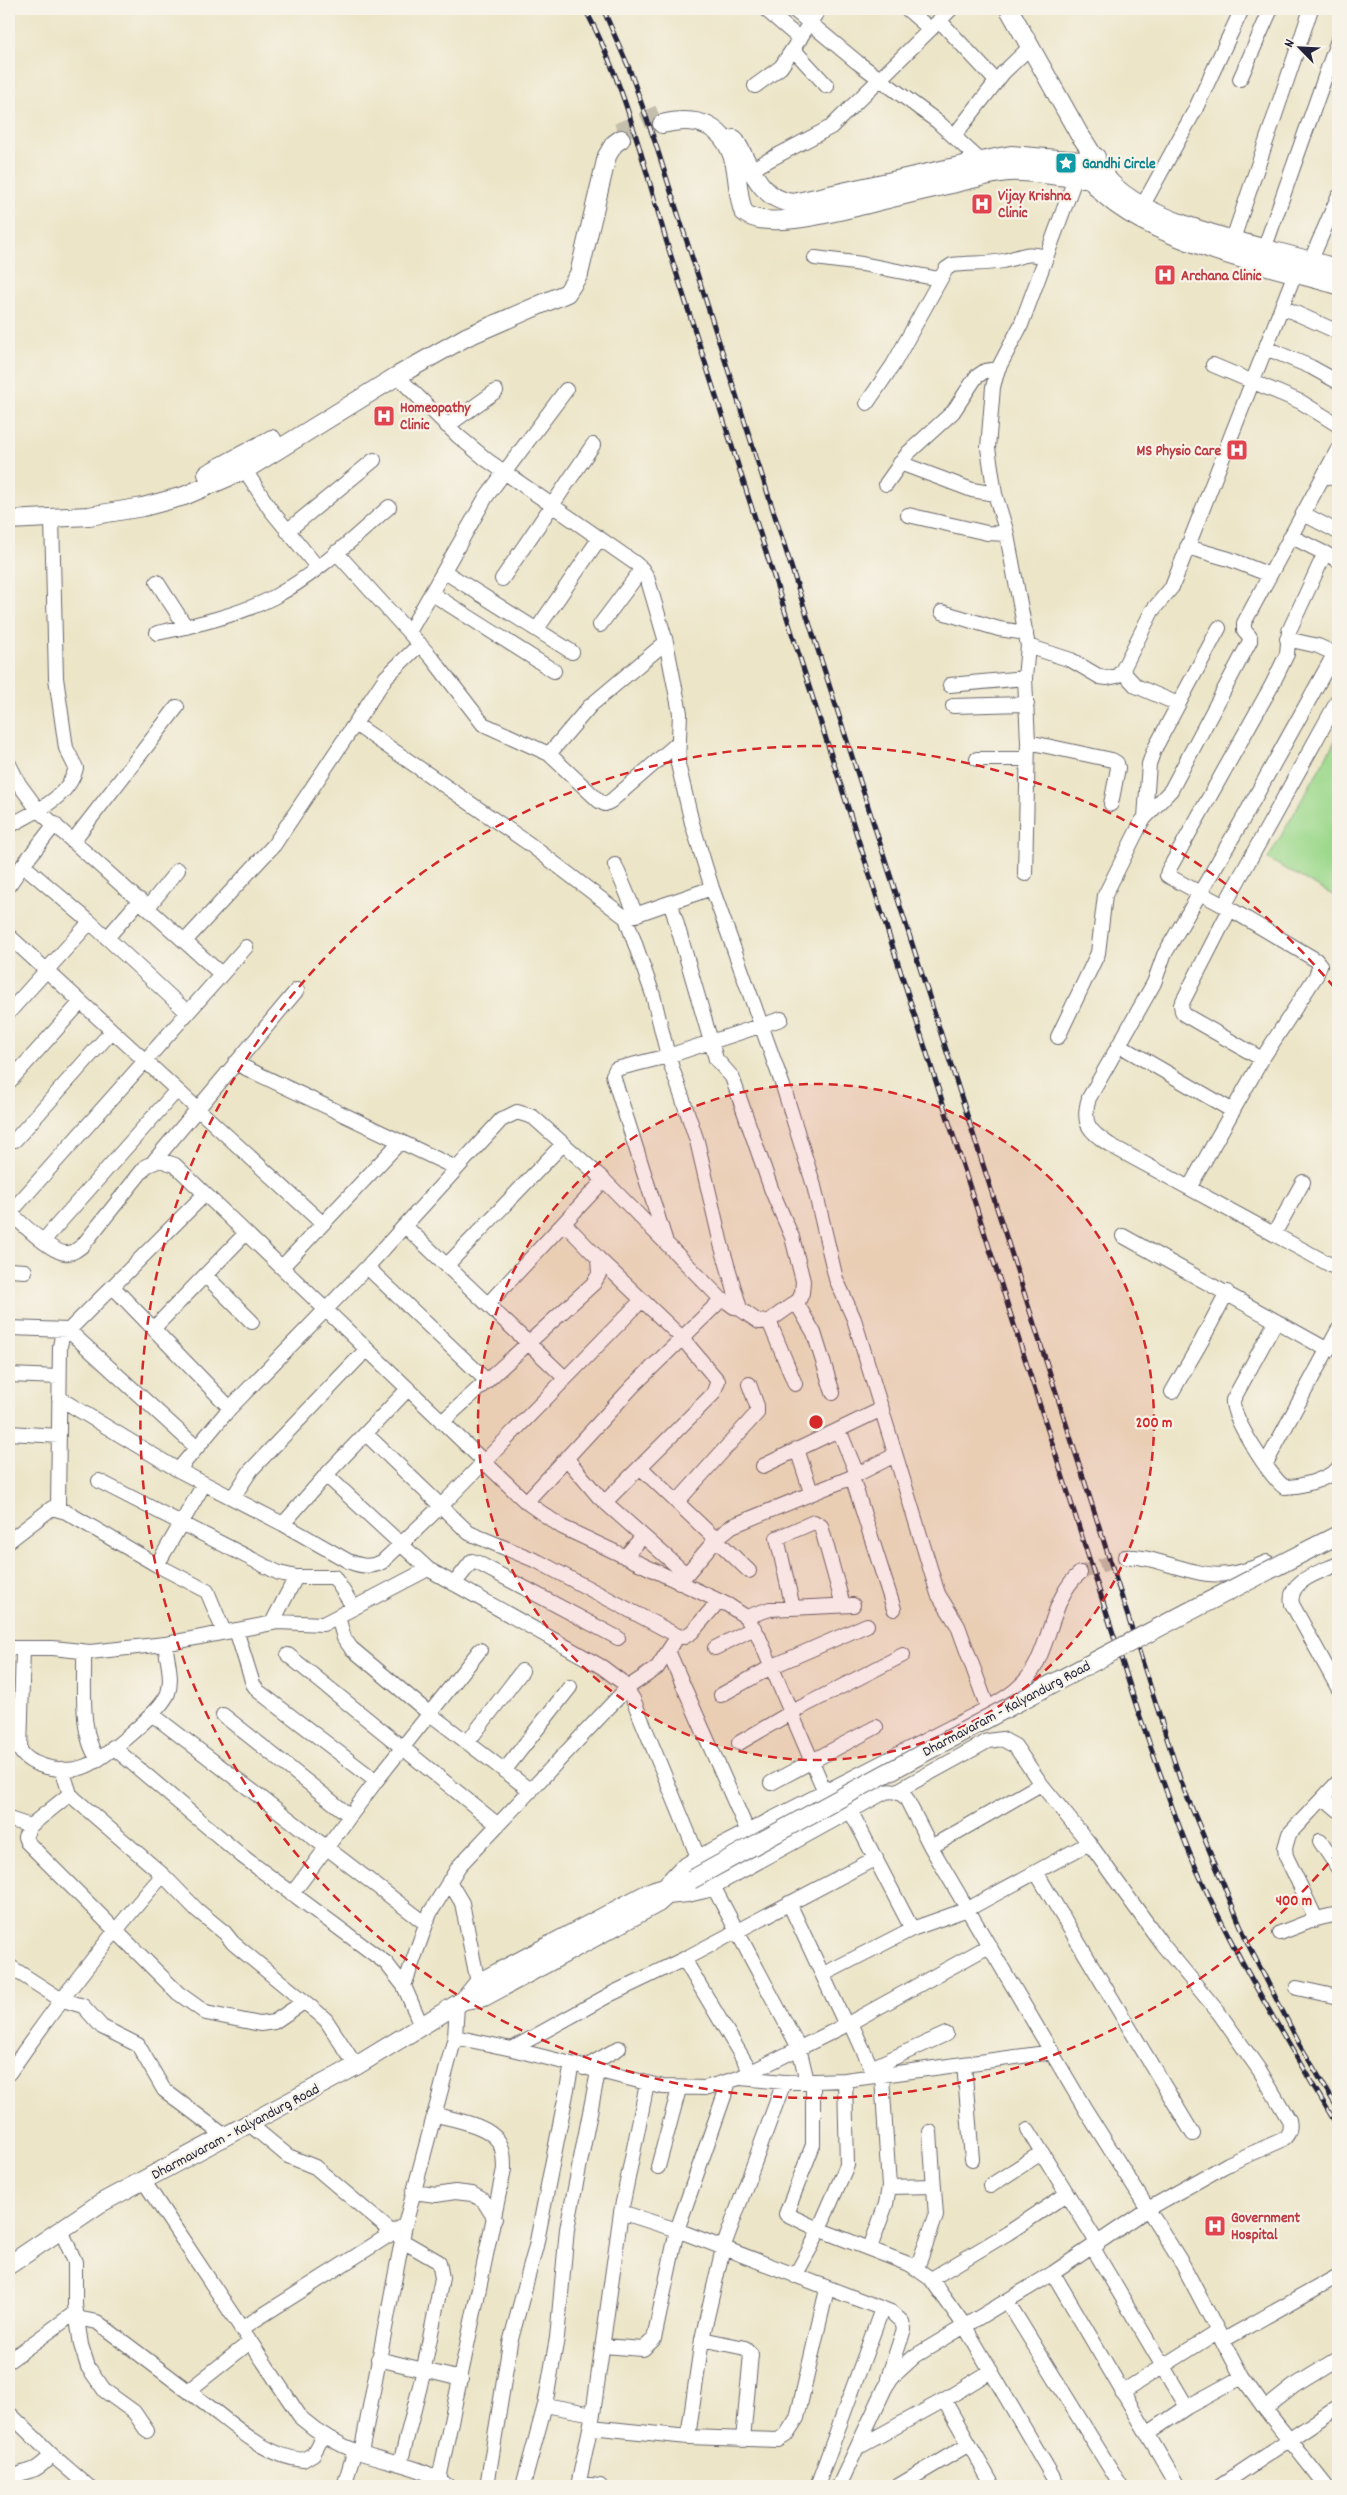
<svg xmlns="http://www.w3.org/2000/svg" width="1347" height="2495" font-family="Dekko,sans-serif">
<rect width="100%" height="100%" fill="#f7f3e8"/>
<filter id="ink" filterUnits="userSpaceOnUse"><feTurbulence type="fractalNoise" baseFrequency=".02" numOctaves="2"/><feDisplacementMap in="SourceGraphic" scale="10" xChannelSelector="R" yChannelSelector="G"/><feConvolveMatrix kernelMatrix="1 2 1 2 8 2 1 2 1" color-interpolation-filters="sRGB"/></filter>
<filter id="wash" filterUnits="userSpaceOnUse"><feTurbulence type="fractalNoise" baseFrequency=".0096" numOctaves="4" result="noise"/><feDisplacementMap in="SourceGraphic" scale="20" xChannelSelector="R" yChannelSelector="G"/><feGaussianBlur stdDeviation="1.12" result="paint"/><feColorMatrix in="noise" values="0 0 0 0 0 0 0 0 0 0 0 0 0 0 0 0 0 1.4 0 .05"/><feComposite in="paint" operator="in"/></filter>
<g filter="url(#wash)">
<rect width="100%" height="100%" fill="#ece5c8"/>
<path fill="#9dd98d" stroke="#607e64" d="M 1338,736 L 1338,898 L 1268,859 Z"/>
</g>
<g filter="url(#ink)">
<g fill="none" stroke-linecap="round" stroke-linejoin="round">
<path stroke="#c4beac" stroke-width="14" stroke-dasharray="14 7" stroke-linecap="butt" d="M 1080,1573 L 1125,1557"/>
<path stroke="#c4beac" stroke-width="18" stroke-dasharray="18 9" stroke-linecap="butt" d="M 618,132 L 659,114"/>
<g stroke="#69666c" stroke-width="16">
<path id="minor" d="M 765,9 L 800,39
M 793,9 L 857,62 L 938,122 L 986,166
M 907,9 L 930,29
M 939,20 L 996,81
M 793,49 L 827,86
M 1240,79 L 1271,9
M 755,86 L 781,67 L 819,9
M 954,136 L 1003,73 L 1030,47
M 752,169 L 831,127 L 951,9
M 1075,179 L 1021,325 L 998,369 L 993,387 L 988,448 L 995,494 L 1006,530 L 1028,646 L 1071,660 L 1100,677 L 1107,678 L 1117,676 L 1122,671 L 1152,611 L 1172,587 L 1295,273
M 1143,205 L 1195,110 L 1242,9
M 1233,239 L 1311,9
M 815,258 L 862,264 L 939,279
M 1261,258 L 1338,40
M 1311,260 L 1338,197
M 1282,307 L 1338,332
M 1266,348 L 1311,367 L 1338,382
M 1213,365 L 1301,402 L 1338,425
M 397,376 L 458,436 L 487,460 L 635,563 L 642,569 L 647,577 L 666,642 L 680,713 L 678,764 L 692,823 L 712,888 L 783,1086 L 814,1186 L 836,1279 L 854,1319 L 938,1594 L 958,1626 L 988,1709
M 867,403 L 893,365 L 946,269 L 952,265 C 969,263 987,264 1003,261 C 1022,257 1026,251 1045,257
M 447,426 L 496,391
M 900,463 L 972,490 L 995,494
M 245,470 L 270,509 L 318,568
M 1325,474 L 1338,481
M 886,484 L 908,453 L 953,412 L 976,377 L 985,371 L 998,369
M 1304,514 L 1338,532
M 908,515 L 987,533 L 1007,534
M 287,531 L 374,460
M 1292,537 L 1338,560
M 1187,547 L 1229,559 L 1270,575
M 336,552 L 432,658 L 483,724 L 549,754 L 599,801 L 605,804 L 611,801 L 679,742
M 445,572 L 572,652
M 502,579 L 593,445
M 157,582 L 186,627
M 431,593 L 554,671
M 942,612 L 999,629 L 1026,633
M 600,625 L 642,569
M 537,629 L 599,539
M 409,632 L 486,497 L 566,390
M 157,633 C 196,625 239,615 274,597 C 317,574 353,538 389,507
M 1287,639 L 1318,646 L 1338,655
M 1335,653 L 1243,819 L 1164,955 L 1154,983 L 1089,1098 C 1081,1124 1090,1132 1110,1145 L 1338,1269
M 1122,671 L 1136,686 L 1178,704
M 950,685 L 1025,678
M 953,706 L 1027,704
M 355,724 L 528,843 L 626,918 L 653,995 L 668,1056 L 697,1141 L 721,1244 L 739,1305 L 734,1307 L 726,1301 L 719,1302 L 633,1386 L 526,1502
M 1028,742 L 1112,760 L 1117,763 L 1118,768 L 1111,804
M 549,754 L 590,706 L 666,642
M 977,759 L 1027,759
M 9,764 L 19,784 L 38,810 L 221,974
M 1145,817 L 1149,764 L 1154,750 L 1219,628
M 55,824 L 23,865 L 90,922 L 187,1012
M 9,826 C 34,812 68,799 76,768 L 66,748 L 56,678 L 52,519
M 73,841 L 177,707
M 615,865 L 636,915
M 1025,874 L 1028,742 L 1025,678 L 1028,646
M 9,885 L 23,865
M 671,904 L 716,1059 L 732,1077 L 772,1191 L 792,1237 L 803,1281 L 802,1293 L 799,1300 L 769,1321 L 759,1322 L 737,1307
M 1224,906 L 1338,700
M 148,907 L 178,870
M 1230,909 L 1181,1005 L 1182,1011 L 1185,1015 L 1262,1059
M 626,918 L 712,888
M 9,936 L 322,1223
M 107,938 L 140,900
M 185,941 L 274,845 L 386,677 L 420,644
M 9,1012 L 90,922
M 1058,1037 L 1098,953 L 1105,895 L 1142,821 L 1171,790 L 1250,641 L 1250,637 L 1244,630 L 1244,623 L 1338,449
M 1119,1045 L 1233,1111
M 235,1063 L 456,1168
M 9,1082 L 81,1002
M 15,1140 L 112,1031
M 154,1161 L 297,990
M 1189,1188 L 1262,1059 L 1316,976 L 1320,965 L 1316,960 L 1230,909 L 1170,877 L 1167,875 L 1168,871 L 1272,685 L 1287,654 L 1289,631 L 1325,553
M 9,1212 C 21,1222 51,1253 66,1253 C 72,1254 78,1249 83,1245 L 146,1166 L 160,1160 L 175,1165 L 526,1502 L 562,1527 L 728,1605 L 746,1617 L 758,1635 L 825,1792
M 10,1213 L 246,947
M 405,1226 L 565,1378
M 1274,1234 L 1303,1182
M 1123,1236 L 1328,1350
M 665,1239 L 615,1082 L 613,1075 L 616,1069 L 668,1056 L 781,1019
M 43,1241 L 177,1090
M 598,1258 L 682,1338 L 718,1381 L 713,1394 L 605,1502
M 447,1265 L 563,1144
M 282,1267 L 401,1141
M 367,1267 L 486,1380
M 9,1270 L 25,1271
M 206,1276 L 252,1322
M 113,1287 L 230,1408
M 796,1302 L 814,1333 L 833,1393
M 488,1304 L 604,1180
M 769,1321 L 795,1384
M 1276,1321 L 1233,1400 C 1231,1417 1270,1476 1284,1487 C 1300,1487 1326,1480 1338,1469
M 9,1328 L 68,1330 L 196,1447
M 154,1328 L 246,1233
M 9,1375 L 59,1377
M 1172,1392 L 1202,1340 L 1227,1292
M 59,1398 L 178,1470 L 283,1524 L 348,1561 C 360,1566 370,1568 382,1562 L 441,1506 L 642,1300
M 442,1422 L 594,1283 L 599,1274 L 598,1258 L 565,1224
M 839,1430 L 857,1474
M 9,1433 L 59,1436
M 366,1434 L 469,1533 L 539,1562 L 678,1636 L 684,1637 L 692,1632 L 718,1602
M 797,1449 L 811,1492
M 567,1459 L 599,1497 L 686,1574
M 1265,1465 L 1338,1330
M 763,1466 L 882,1409
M 640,1467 L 749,1571
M 178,1470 L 230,1408 L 367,1267 L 501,1120 L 517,1112 L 533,1117 L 604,1180 L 722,1300
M 326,1475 L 428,1569 L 602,1667 L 622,1682 L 633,1699 L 698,1857
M 852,1477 L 894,1609
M 99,1481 L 279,1573 L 296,1577 L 334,1577 L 354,1608
M 233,1497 L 251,1470 L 367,1349
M 678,1501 L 757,1413 L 757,1406 L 749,1384
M 58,1508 L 60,1346 L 62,1337 L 205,1194
M 283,1524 L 326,1475 L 407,1390
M 9,1541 L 52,1508 L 66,1512 L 157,1565 L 207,1591 L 224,1632
M 625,1557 L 643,1536
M 1125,1557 C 1140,1556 1153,1560 1167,1564 C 1208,1576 1226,1581 1267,1562
M 1338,1564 C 1321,1572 1287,1580 1292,1604 L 1338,1688
M 157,1565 L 204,1484
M 679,1583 L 717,1538 L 732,1526 L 852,1477 L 895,1455
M 454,1584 L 472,1561 L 478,1563 L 618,1638
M 793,1608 L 777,1538 L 814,1522 L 821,1526 L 843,1605
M 338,1617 L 344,1638 L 351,1648 L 430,1714 L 531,1791
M 746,1617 L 770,1609 L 853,1605
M 272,1623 L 296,1577
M 236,1630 L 253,1684 L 258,1691 L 376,1781
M 9,1648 L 53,1648 L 90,1652 L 165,1644 L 278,1622 L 323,1624 L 428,1569
M 715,1648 L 754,1628
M 23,1649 L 20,1750 C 30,1768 68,1774 86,1766 C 104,1759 162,1710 168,1693 C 173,1678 167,1659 165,1644
M 84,1652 C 85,1683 79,1734 98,1759
M 669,1653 L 747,1830
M 288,1655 L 498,1825
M 721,1695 L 773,1666 L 867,1625
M 153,1715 L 425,1923
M 223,1715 L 350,1816
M 467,1743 L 522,1671
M 739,1743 L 792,1712 L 903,1655
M 113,1747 L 242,1856 L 386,1963 L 404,1986 L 421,2025
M 62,1769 L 70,1794 L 75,1799 L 163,1875 L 197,1910 L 225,1933 L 233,1943 L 317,2012 L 326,2020 L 356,2066
M 504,1771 L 570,1687
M 771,1783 L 876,1727
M 70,1794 L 30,1826 L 25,1837 L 27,1842 L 178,1993 L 206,2013 L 260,2024 L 274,2022 L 304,2002
M 1324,1798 L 1338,1810
M 850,1810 L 912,1929
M 9,1819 L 30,1826
M 1320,1841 L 1338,1868
M 931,1847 L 1041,1784
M 1036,1872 L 1193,2134
M 449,1881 L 462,1903 L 478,1983
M 663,1886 L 680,1868 L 698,1857 L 992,1706 C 1008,1696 1023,1687 1033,1670 C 1050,1643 1054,1593 1080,1573
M 713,1886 L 799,2048 L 807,2081
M 292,1894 L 376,1781 L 480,1650
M 667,1897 L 688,1895 L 705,1891 L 885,1792 C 894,1790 900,1792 906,1798 L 931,1847 L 1085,2109 L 1183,2265 L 1242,2377 L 1265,2409 L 1326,2486
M 789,1903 L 846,2025
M 1316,1919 L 1286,1856 L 1285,1848 L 1289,1834 L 1338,1782
M 1280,1933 L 1316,1919 L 1338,1914
M 684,1959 L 751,2072
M 9,1966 L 60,1999 L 83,2006 L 102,2027 L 138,2045 L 164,2090 L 225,2136
M 824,1974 L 912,1929 L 968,1909 L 1089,1843
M 404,1986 L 430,1913 L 459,1866 L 627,1688 L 657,1668 L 678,1636
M 1297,1988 L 1338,1997
M 851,2023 L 874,2074
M 455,2037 L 512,2049 L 663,2087 L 705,2088 L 739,2078 L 846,2025 L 989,1946
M 512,2049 L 611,1994 L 684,1959 L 876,1858
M 964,2064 L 972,2159
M 584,2068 L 619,2048
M 871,2068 L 946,2034
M 9,2073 C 57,2004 107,1938 163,1875
M 741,2078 L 784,2082 L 845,2080 L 1053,2052
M 813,2081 L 813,2145 L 786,2214 L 818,2229 L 911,2265 L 931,2279 L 964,2325 L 1058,2486
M 248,2123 L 288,2156 L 315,2167 L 393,2233
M 1028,2130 L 1098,2244
M 658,2167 L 679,2089
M 143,2180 L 301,2418 C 319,2434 339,2445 361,2453 C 391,2463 423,2466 448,2486
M 990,2186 L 1041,2153
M 889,2187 L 934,2186
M 413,2192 L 436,2195 L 455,2192 L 472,2194 L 483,2200 L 495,2219
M 621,2212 L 677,2230 L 891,2312 L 902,2322 L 904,2329 L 888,2378
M 61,2230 L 75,2262 L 75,2305 L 81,2345 L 88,2367 L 105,2391 L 134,2412 L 147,2431
M 870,2248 L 886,2204 L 889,2187 L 882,2076
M 1093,2248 L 1187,2407
M 917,2268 L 936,2216 L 930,2132
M 1053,2273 L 1178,2486
M 795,2276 L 812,2245 L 847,2165 L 845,2080
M 931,2279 L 1008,2233 L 1067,2194
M 1007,2301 L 1121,2486
M 77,2318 L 97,2322 C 133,2349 168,2376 204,2403 C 234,2425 264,2456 303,2460 L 313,2454 L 323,2436
M 241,2329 L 405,2225
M 702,2339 L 745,2348 L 751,2354 L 743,2440
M 1222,2341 L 1338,2276
M 603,2346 L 643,2349 L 654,2339 L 677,2230 L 729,2082
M 378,2359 L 461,2379
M 10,2360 L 76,2312
M 188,2391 L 250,2342
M 1122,2392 L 1217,2332
M 944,2400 L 993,2486
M 545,2405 L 593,2414
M 1265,2409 L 1294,2386 L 1338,2359
M 9,2413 L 52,2455 L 88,2486
M 591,2427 L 688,2437 L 778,2440 L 786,2435 L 797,2418 L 827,2289
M 1147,2434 L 1187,2407 L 1242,2377
M 688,2437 L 702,2339 L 723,2248 L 784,2082
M 857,2448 L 944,2400 L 991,2371
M 361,2453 L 405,2225 L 455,2037 L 457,2005
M 400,2464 L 422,2378 L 442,2278 L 439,2262 L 401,2240
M 9,2482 C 18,2473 23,2473 35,2469 C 41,2466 47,2460 52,2455
M 579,2484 L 600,2486
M 344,2486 L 355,2450
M 431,2486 L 439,2479 L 504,2169 C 504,2160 504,2150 499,2142 C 487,2124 454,2120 434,2114
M 487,2486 L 510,2343 L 536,2246 L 572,2064
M 523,2486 L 545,2405 L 557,2338 L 567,2229 L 598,2072
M 578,2486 L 593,2414 L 621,2212 L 647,2084
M 817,2486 L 882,2309
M 839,2486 L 885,2388 L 892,2377 L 915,2356 L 1053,2273 L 1148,2209 L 1228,2164 L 1282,2140 C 1289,2135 1291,2129 1289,2120 L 1260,2071 L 1219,2013 L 1162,1944 L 1089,1843 L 1041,1784 L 1015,1746 L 1002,1739 L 988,1741 L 897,1791
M 898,2486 L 969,2444
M 1220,2486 L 1338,2407"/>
</g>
<g stroke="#69666c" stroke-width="20">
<path id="major" d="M 1009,9 L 1079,134 C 1091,149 1098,168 1110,182 C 1155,230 1276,248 1338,269
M 662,124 C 699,115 726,126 735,165 C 738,180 738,196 743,211 C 761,233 842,210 868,204 C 896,197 924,190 952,184 C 971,179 989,174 1008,172 C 1041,170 1072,183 1106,176
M 734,139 C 750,164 759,200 793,203 L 1000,157 L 1011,155 L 1081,161 L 1096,157
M 1085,170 C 1116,235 1272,266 1338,285
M 207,474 L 272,439
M 9,520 L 89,516 L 143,507 L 184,496 L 245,470 L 397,376 L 466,337 L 567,293 L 579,274 L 607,156 L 614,144 L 621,139
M 464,2000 L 484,1997 L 658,1903 L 677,1886
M 9,2265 L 99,2204 L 356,2066 L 464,2000 L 478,1983 L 652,1891 C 665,1885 678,1886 691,1880"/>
</g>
<use href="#minor" stroke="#fff" stroke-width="14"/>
<use href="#major" stroke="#fff" stroke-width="18"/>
<g stroke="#22223b" stroke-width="5">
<path id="rail" d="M 585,9 C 625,83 645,169 669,250 L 1138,1711 C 1155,1758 1171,1807 1190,1854 C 1230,1949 1285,2038 1338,2127
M 603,9 L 629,68 L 655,142 L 1181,1782 L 1249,1946 L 1300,2045 L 1338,2109"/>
</g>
<use href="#rail" stroke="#f7f3e8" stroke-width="3" stroke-dasharray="9" stroke-linecap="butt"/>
<g stroke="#69666c" stroke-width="20" stroke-linecap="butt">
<path id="major-bridge" d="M 691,1880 C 905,1762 1120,1645 1338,1535"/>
</g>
<use href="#major-bridge" stroke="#fff" stroke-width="18"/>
</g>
</g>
<circle cx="816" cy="1422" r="338" fill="#d62828" fill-opacity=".12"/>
<g fill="none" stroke="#d62828" stroke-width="2.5" stroke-dasharray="9 6">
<circle cx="816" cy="1422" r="338"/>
<path d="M1338 1852A676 676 0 1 1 1338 992"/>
</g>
<defs>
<g id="sight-square" transform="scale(1.125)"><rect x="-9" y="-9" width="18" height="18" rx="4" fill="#0f9aa8" stroke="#f7f3e8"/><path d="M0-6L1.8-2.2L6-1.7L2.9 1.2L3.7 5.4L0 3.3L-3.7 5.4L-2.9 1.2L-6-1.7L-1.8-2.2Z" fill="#fff"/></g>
<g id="hospital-square" transform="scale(1.125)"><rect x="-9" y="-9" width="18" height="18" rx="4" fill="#e0444e" stroke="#f7f3e8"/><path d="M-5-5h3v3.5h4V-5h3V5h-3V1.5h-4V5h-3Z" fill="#fff"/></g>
</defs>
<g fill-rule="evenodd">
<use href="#sight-square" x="1066" y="163"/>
<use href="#hospital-square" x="982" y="204"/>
<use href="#hospital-square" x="1165" y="275"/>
<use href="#hospital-square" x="384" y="416"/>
<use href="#hospital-square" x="1237" y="450"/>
<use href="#hospital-square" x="1215" y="2226"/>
</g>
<g text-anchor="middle" stroke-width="4.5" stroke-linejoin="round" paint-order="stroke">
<g font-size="15" font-weight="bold" fill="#0d838f" stroke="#f7f3e8" text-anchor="start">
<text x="1082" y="168">Gandhi Circle</text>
</g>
<g font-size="15" font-weight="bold" fill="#be3a42" stroke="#f7f3e8" text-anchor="start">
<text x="998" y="200">Vijay Krishna<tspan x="998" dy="17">Clinic</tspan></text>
<text x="1181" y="280">Archana Clinic</text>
<text x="400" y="412">Homeopathy<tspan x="400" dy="17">Clinic</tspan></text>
<text x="1221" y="455" text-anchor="end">MS Physio Care</text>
<text x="1231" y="2222">Government<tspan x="1231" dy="17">Hospital</tspan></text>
</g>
<g font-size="15" fill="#22223b" stroke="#f7f3e8">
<text transform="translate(1006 1708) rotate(-28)" y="5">Dharmavaram - Kalyandurg Road</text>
<text transform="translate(235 2131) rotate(-28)" y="5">Dharmavaram - Kalyandurg Road</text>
</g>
</g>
<circle cx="816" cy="1422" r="8" fill="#d62828" stroke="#f7f3e8" stroke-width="2.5"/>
<g font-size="15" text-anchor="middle" font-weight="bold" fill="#d62828" stroke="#f7f3e8" stroke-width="4.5" stroke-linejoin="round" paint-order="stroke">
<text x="1154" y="1427">200 m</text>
<text x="1294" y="1905">400 m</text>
</g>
<rect width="1347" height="2495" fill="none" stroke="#f7f3e8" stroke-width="30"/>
<g transform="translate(1300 48) rotate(294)" stroke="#f7f3e8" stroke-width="4" paint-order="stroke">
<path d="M0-4L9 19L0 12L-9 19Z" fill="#22223b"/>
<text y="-8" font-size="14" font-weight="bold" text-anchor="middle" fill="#22223b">N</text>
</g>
</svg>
